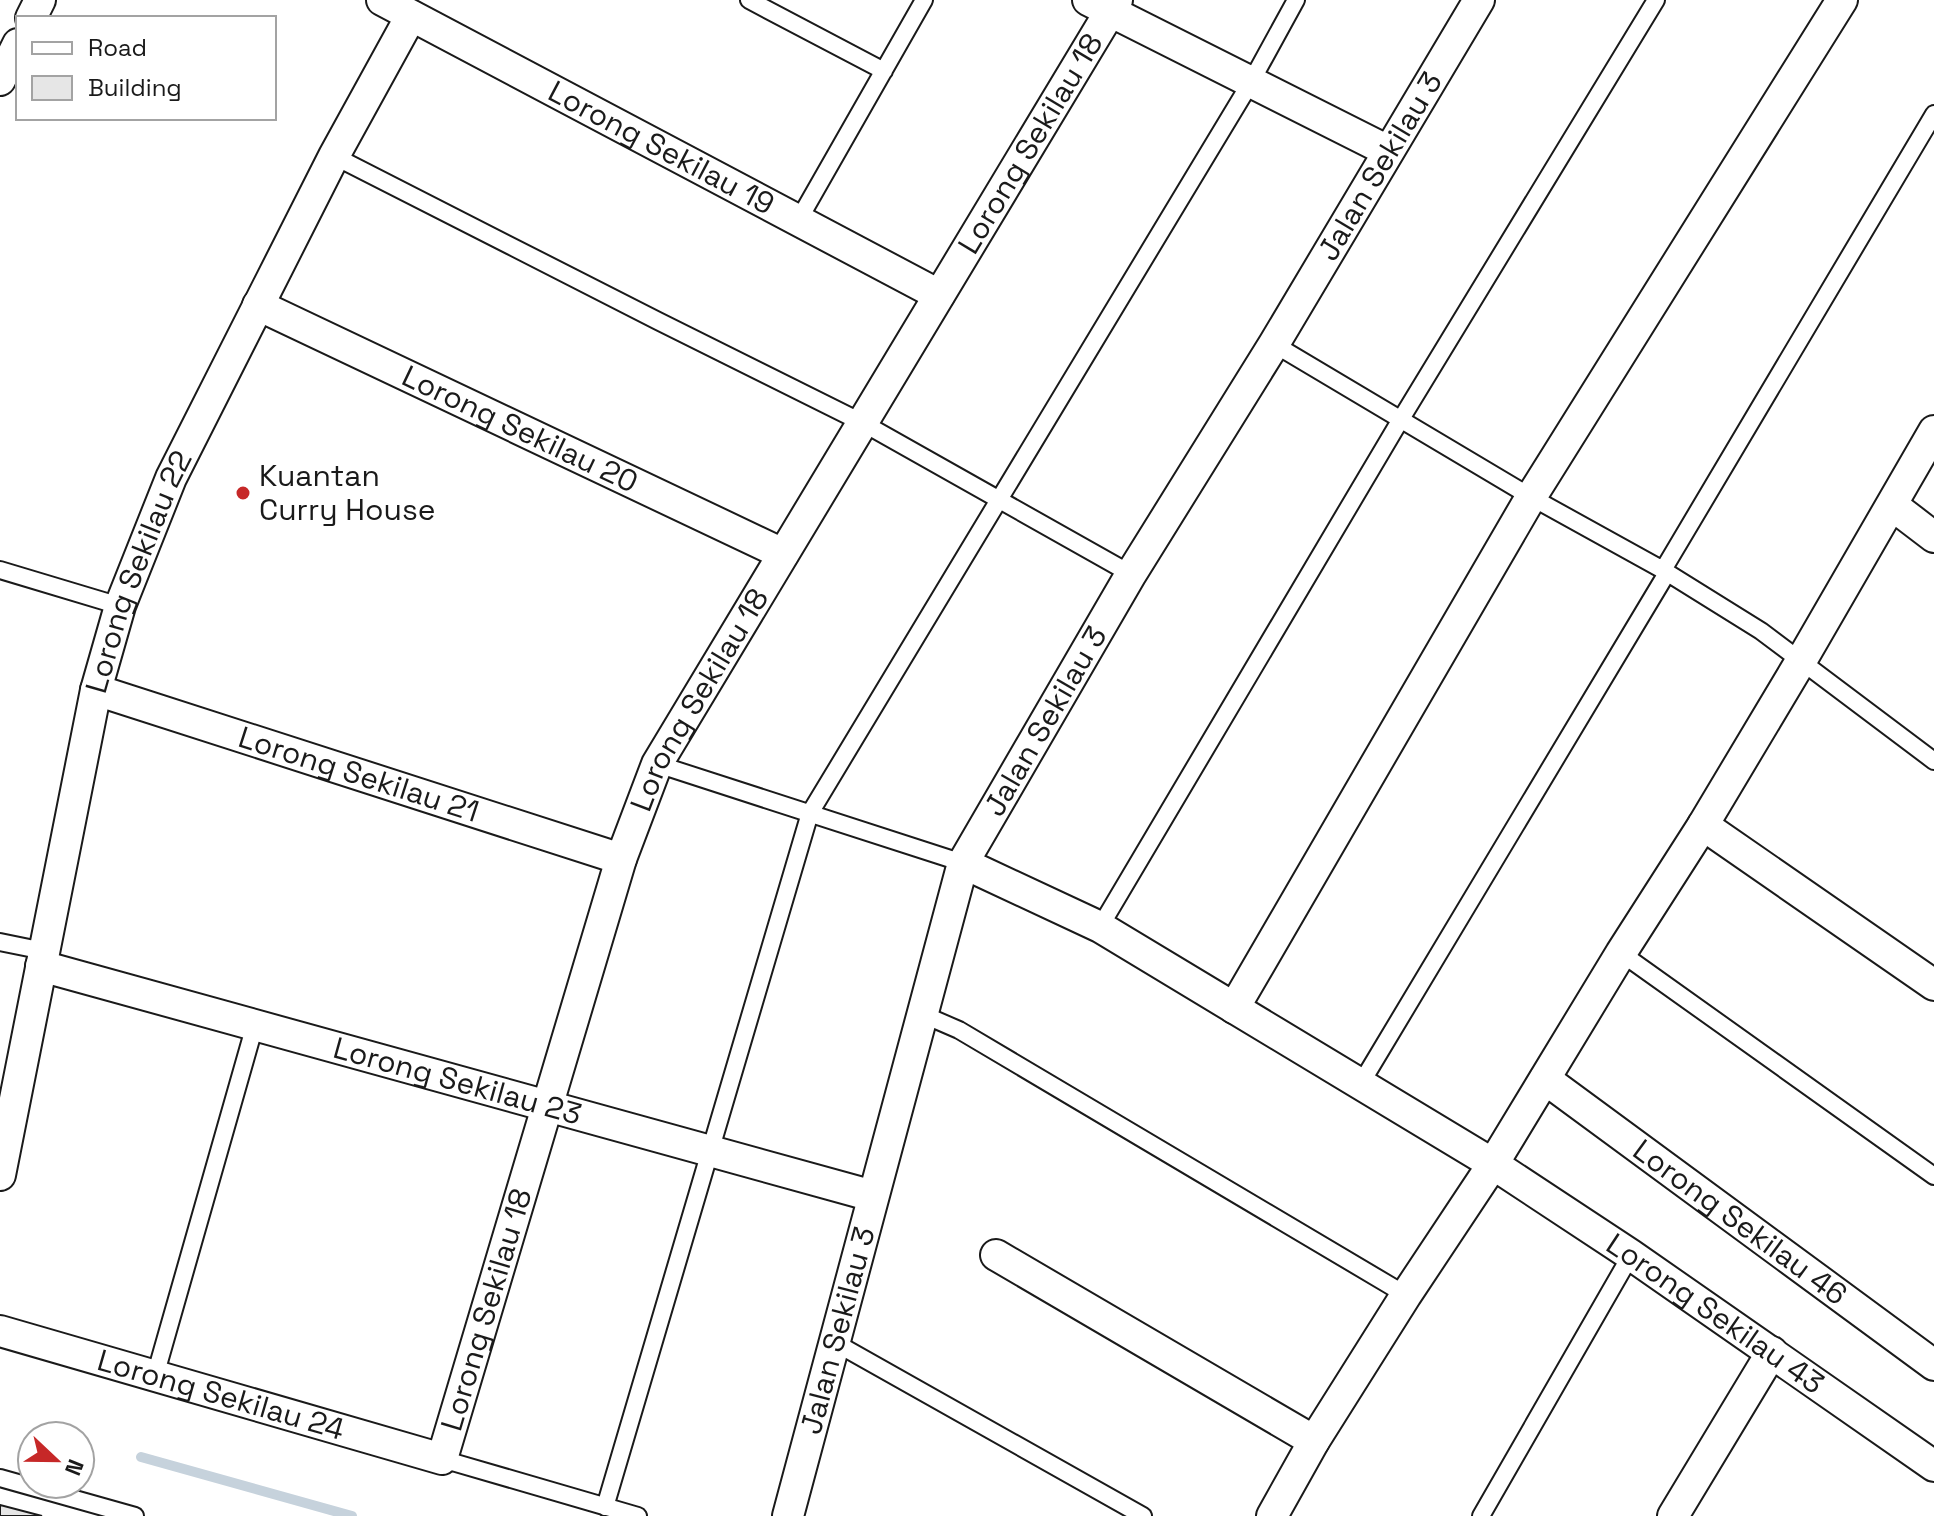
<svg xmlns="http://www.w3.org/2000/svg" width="1934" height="1516" font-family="'Space Grotesk',sans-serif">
<rect width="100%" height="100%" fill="#fff"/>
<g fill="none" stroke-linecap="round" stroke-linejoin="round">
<path stroke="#c6d2dc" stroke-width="10" d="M 141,1457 L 352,1516"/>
</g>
<path fill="#e6e6e6" stroke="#1a1a1a" stroke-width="2" d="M 0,1505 L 42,1516 L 0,1516 Z"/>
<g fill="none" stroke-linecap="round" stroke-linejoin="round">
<g stroke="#1a1a1a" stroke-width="20">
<path id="service" d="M 749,0 L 884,71
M 334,156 L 658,321 L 863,423 L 1131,574
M 798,221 L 924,0
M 1274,344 L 1531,497 L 1663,570 L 1761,631 L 1934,761
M 0,570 L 120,606
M 1663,570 L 1934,114
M 657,764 L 963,863
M 1100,927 L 1401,419 L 1656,0
M 0,942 L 44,951
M 1621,953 L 1934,1176
M 922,1014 L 959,1030 L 1406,1295
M 1360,1085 L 1667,573
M 834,1342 L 1143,1516
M 155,1376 L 255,1025
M 442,1459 L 638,1516
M 0,1478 L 135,1516
M 605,1507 L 810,813 L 1251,82 L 1296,0
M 1481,1516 L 1631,1255"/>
</g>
<g stroke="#1a1a1a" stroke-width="34">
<g id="minor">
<path id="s1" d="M 382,0 L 939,295"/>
<path d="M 1088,0 L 1388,151"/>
<path d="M 31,18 L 40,0"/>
<path d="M 0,80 L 18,44"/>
<path id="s2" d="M 258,305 L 783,554"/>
<path d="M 1892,505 L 1934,537"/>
<path id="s3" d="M 96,690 L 621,859"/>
<path d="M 1703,825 L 1934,985"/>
<path id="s4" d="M 963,863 L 1100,927 L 1493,1164 L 1631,1255 L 1934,1466"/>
<path id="s5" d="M 41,966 L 873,1196"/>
<path d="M 1234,1008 L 1531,497 L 1842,0"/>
<path id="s6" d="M 1545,1079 L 1934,1365"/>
<path id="s7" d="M 0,1175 L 96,690 L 120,606 L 171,478 L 334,156 L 411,16"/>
<path d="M 996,1255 L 1314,1441"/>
<path id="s8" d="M 0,1331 L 442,1459 L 621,859 L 657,764 L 1117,0"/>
<path id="s9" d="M 788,1516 L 963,863 L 1131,574 L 1274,344 L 1479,0"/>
<path d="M 1272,1516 L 1314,1441 L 1406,1295 L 1493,1164 L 1621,953 L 1703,825 L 1801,661 L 1934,431"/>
<path d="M 1673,1516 L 1772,1352"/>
</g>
</g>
<use href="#service" stroke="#fff" stroke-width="16"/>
<use href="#minor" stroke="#fff" stroke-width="30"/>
</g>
<circle fill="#c62828" stroke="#fff" stroke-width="3" cx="243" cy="493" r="8"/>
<g text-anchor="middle" stroke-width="6" stroke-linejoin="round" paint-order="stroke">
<g font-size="30" fill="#1a1a1a" stroke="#fff">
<text dy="10" stroke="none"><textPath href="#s8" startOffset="1912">Lorong Sekilau 18</textPath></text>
<text dy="10" stroke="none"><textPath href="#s1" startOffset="316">Lorong Sekilau 19</textPath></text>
<text dy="10" stroke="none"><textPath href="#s9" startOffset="1488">Jalan Sekilau 3</textPath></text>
<text dy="10" stroke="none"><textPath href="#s2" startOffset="290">Lorong Sekilau 20</textPath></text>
<text dy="10" stroke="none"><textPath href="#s7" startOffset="620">Lorong Sekilau 22</textPath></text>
<text dy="10" stroke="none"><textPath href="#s8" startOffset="1264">Lorong Sekilau 18</textPath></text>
<text dy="10" stroke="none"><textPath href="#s9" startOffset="840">Jalan Sekilau 3</textPath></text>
<text dy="10" stroke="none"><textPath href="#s3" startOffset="276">Lorong Sekilau 21</textPath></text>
<text dy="10" stroke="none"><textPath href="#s5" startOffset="432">Lorong Sekilau 23</textPath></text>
<text dy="10" stroke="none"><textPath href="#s6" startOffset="242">Lorong Sekilau 46</textPath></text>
<text dy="10" stroke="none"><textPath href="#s8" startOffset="616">Lorong Sekilau 18</textPath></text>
<text dy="10" stroke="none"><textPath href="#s4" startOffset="878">Lorong Sekilau 43</textPath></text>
<text dy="10" stroke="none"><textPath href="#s9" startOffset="192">Jalan Sekilau 3</textPath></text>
<text dy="10" stroke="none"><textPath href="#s8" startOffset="230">Lorong Sekilau 24</textPath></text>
</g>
<g font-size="30" fill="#1a1a1a" stroke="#fff" text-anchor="start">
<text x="259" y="486">Kuantan<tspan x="259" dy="34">Curry House</tspan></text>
</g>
</g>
<rect x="16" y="16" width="260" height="104" fill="#ffffff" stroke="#a3a3a3" stroke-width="2"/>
<rect x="32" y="42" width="40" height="12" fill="#ffffff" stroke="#a3a3a3" stroke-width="2"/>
<text x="88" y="56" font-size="24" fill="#1a1a1a">Road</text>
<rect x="32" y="76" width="40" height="24" fill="#e6e6e6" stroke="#a3a3a3" stroke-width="2"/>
<text x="88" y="96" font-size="24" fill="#1a1a1a">Building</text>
<g transform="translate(56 1460) rotate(112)"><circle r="38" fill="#ffffff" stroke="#a3a3a3" stroke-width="2"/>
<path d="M0-6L14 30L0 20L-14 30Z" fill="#c62828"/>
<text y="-12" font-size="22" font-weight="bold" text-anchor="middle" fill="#1a1a1a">N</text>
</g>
</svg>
